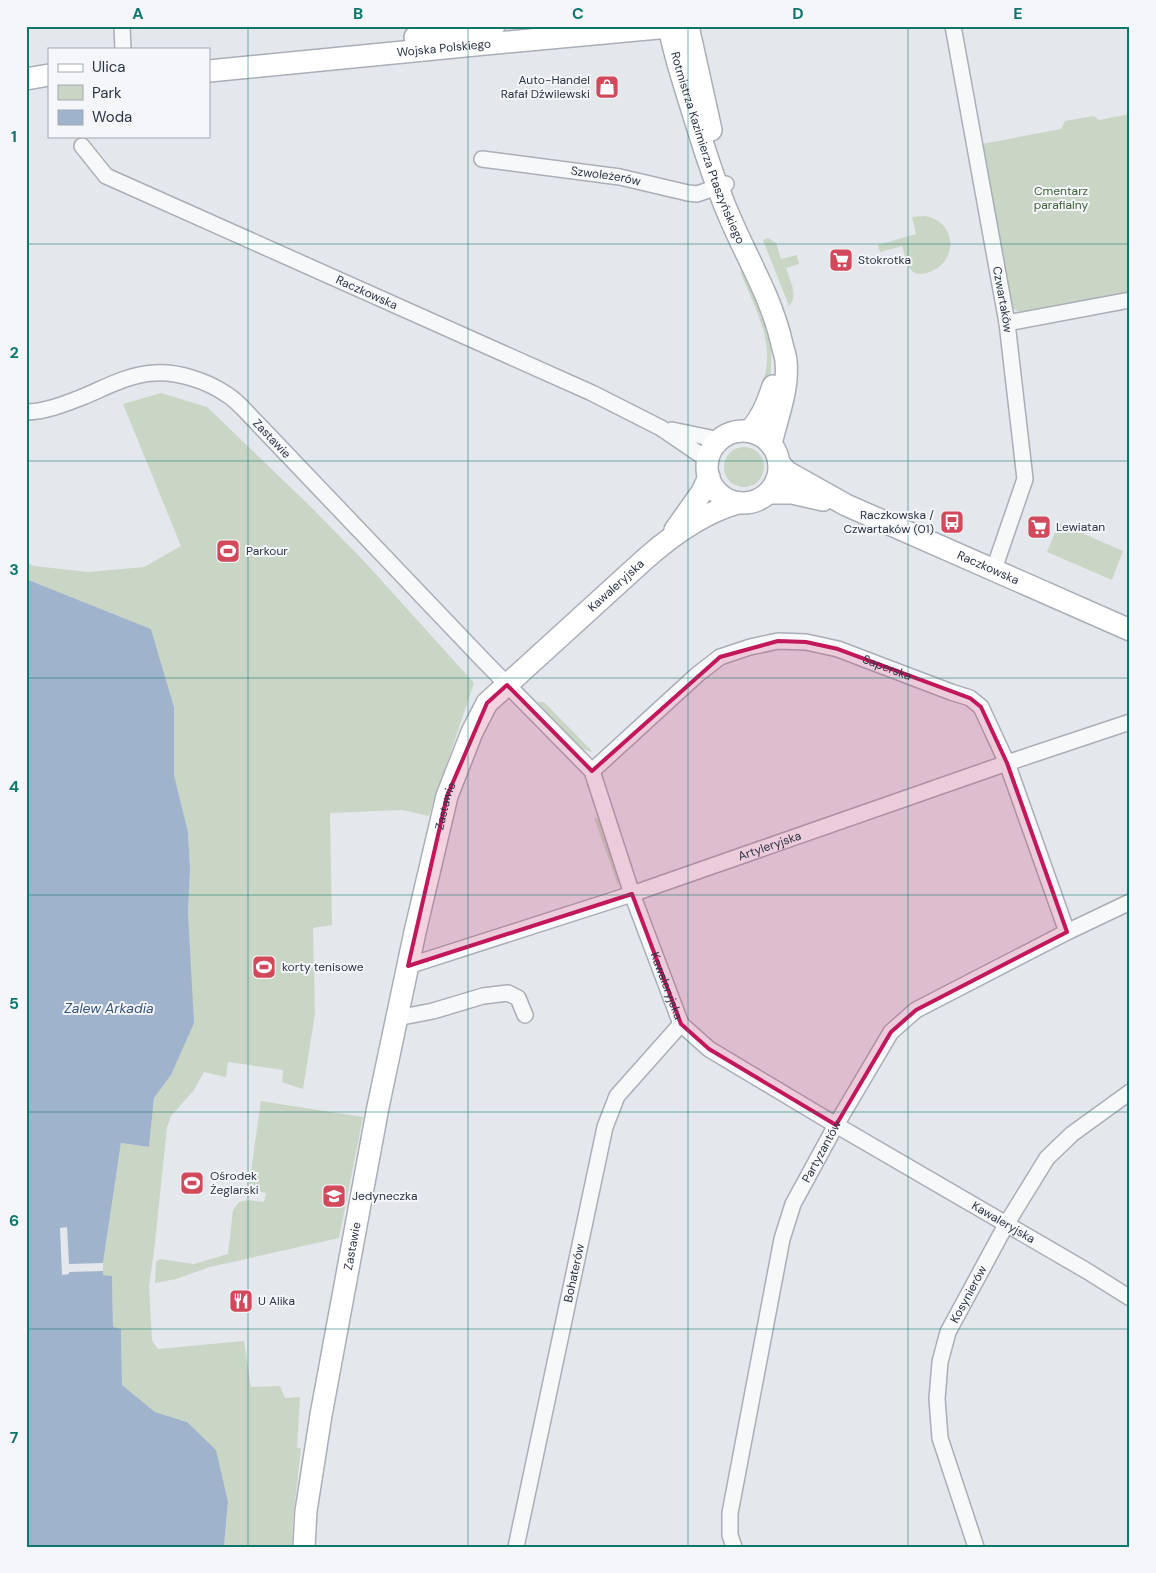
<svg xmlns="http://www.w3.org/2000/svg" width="1156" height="1573" font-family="'DM Sans',sans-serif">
<rect width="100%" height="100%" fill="#e4e7ec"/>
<path fill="#c9d6c5" d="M 1130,114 L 1130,294 L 1020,314 L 1012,307 L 982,144 L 1061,129 L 1065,121 L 1094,116 L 1099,120 Z
M 924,216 C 957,220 960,263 927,273 C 922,274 916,275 912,271 C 906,266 905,254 902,246 L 880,252 L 878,245 L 916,234 L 912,217 Z
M 768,238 L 776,243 L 781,259 L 797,255 L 799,264 L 786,268 C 790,281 799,296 789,306 L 763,240 Z
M 740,271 L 745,271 C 758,301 774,330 771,364 C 771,370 771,378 768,384 C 766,387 762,390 760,392 C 764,380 768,367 767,353 C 766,325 750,297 740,271 Z
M 161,393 L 207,407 L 310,506 L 363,560 L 474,683 L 429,816 L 402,810 L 330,813 L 332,925 L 313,928 L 315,1014 L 303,1089 L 282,1082 L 283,1070 L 228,1062 L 226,1077 L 204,1072 L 194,1090 L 171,1116 L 167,1127 L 154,1252 L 149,1285 L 152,1341 L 158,1349 L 244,1341 L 251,1387 L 280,1386 L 285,1398 L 300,1397 L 297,1448 L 301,1448 L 293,1519 L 292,1547 L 224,1547 L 228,1502 L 187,1422 L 155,1412 L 122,1385 L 121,1329 L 113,1328 L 112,1276 L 103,1276 L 103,1263 L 121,1143 L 149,1147 L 154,1098 L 171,1075 L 188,914 L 190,869 L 188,832 L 174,775 L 174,707 L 151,629 L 26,579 L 26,562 L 34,566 L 88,572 L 144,567 L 181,546 L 123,404 Z
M724 467a20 20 0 1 1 40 0a20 20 0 1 1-40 0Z
M 1059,523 L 1123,551 L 1112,580 L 1047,552 Z
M 539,702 L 544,702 L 590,749 L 592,752 L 583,749 L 538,703 Z
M 594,818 L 600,819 L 619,876 L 618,885 Z
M 261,1101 L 363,1117 L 339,1238 L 210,1267 L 176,1279 L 155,1283 L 156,1262 L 160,1259 L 194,1264 L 228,1254 L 233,1210 L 239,1202 L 248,1200 L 264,1202 L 266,1193 L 253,1190 L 249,1185 Z"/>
<path fill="#9fb4cc" d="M 26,579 L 151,629 L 174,707 L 174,775 L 188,832 L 190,869 L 188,914 L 194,1023 L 171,1075 L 154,1098 L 149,1147 L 121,1143 L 103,1263 L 103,1275 L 112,1276 L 113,1327 L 121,1329 L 122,1385 L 155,1412 L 187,1422 L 216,1450 L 228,1502 L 224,1547 L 26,1547 Z"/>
<path fill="#e4e7ec" d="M 67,1227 L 69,1264 L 103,1263 L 103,1271 L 69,1272 L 69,1274 L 62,1275 L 60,1228 Z"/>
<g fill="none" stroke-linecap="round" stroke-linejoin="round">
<g stroke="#a9aeb7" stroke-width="18">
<g id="street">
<path d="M 122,26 L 123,49"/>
<path id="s1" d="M 953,26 L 1007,323 L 1025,479 L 994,569"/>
<path id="s2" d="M 82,146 L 106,176 L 592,393 L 661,428 L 708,460"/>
<path id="s3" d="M 482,159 L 620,177 L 688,193 L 697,194 L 726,184"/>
<path d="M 1007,323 L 1130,300"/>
<path id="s4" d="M 26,412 C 46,412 67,403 85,396 C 106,387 130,374 154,373 C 177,371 207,381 226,394 C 238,401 247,413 257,423 L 484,661 L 592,771 L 632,894 L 681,1024 L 709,1049 L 836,1125 L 1087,1271 L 1130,1298"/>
<path d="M 672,430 L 720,440"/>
<path id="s5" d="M 592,771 L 698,674 L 720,657 L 750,647 L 778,641 L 806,642 L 838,649 L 951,692 L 970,698 L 981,707 L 1007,763 L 1067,932"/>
<path id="s6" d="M 408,966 L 632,894 L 1007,763 L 1130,722"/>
<path d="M 397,1018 L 433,1011 L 483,996 L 508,993 L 518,998 L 525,1015"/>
<path id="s7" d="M 516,1547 L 605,1127 L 617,1096 L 681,1024"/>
<path id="s8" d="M 734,1547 L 730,1535 L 730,1513 L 782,1239 L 793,1204 L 836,1125 L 891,1032 L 916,1010 L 1067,932 L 1130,902"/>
<path id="s9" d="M 976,1547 L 940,1438 L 937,1399 L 940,1362 L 948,1332 L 1007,1223 L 1047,1158 L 1072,1134 L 1130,1092"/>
</g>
</g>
<g stroke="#a9aeb7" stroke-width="24">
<g id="secondary">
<path id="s10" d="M 669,26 C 674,53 682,78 690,103 C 702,142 714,181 730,218 C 748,260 772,299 782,344 C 783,350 786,356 786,362 C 789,389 777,417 771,444"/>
<path d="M 688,26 L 711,130"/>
<path d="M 415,37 L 494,26"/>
<path id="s11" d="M 209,71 L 475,45 L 680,26"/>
<path d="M 26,79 L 49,75"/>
<circle cx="743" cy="467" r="36"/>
<path d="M 749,431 C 761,420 768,402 773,386"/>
<path id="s12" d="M 779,463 L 787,472 L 846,505 L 1130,630"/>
<path d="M 769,493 L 792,493 L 823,500"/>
<path d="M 675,530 L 702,492 L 709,477"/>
<path id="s13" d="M 304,1547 L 306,1511 L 321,1415 L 378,1107 L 415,932 L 447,796 L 472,732 L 487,703 L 644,560 C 671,536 702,513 738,503"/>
</g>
</g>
<use href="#street" stroke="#f7f8fa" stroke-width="15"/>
<use href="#secondary" stroke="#fff" stroke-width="21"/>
</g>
<path fill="#c2185b" fill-opacity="0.2" stroke="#c2185b" stroke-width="4" stroke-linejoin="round" d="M 778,641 L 806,642 L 838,649 L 970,698 L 981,707 L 1007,763 L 1067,932 L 916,1010 L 891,1032 L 836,1125 L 709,1049 L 681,1024 L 632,894 L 408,966 L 447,796 L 487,703 L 507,685 L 592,771 L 720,657 Z"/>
<path fill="none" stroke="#0f766e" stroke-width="1" stroke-opacity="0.55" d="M 248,26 L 248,1547M 468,26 L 468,1547M 688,26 L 688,1547M 908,26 L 908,1547M 26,244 L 1130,244M 26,461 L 1130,461M 26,678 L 1130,678M 26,895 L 1130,895M 26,1112 L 1130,1112M 26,1329 L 1130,1329"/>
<defs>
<g id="shop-square" transform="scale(1.25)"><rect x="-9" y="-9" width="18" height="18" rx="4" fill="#d1495b" stroke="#f4f6f9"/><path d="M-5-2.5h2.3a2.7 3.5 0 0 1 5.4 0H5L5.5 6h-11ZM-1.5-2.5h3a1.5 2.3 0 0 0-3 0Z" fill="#fff"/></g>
<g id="supermarket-square" transform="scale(1.25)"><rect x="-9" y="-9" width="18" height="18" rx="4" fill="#d1495b" stroke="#f4f6f9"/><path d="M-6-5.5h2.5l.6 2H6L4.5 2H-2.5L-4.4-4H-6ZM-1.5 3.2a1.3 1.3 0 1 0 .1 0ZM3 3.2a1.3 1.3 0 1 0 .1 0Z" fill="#fff"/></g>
<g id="bus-square" transform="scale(1.25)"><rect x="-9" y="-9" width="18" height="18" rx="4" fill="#d1495b" stroke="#f4f6f9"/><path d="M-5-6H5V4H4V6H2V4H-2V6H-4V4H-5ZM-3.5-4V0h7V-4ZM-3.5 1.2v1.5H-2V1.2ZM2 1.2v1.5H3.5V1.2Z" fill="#fff"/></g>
<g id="stadium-square" transform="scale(1.25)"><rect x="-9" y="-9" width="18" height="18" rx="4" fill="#d1495b" stroke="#f4f6f9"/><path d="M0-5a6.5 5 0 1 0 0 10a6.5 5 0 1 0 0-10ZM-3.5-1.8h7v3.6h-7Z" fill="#fff"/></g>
<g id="school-square" transform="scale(1.25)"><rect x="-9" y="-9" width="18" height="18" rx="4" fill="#d1495b" stroke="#f4f6f9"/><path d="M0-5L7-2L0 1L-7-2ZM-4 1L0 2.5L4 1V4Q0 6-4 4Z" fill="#fff"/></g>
<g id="restaurant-square" transform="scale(1.25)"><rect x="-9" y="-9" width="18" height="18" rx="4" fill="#d1495b" stroke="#f4f6f9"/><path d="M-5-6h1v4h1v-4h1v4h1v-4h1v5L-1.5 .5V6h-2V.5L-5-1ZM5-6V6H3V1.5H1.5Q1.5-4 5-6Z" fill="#fff"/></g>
</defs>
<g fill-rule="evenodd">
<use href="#shop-square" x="607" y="87"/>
<use href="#supermarket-square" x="841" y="260"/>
<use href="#bus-square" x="952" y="522"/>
<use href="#supermarket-square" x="1039" y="527"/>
<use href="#stadium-square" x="228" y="551"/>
<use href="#stadium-square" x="264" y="967"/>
<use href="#stadium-square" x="192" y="1183"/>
<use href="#school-square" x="334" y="1196"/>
<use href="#restaurant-square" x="241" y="1301"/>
</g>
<g text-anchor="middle" stroke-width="4" stroke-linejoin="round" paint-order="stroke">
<g font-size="12" fill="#2b3445" stroke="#f4f6f9">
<text dy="4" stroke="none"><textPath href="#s11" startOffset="236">Wojska Polskiego</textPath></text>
<text dy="4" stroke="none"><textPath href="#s10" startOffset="128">Rotmistrza Kazimierza Ptaszyńskiego</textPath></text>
<text dy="4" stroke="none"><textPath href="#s3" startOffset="125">Szwoleżerów</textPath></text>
<text dy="4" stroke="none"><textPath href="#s2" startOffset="324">Raczkowska</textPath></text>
<text dy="4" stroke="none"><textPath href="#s1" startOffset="278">Czwartaków</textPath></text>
<text dy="4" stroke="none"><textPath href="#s4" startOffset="275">Zastawie</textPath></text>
<text dy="4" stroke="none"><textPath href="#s12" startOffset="235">Raczkowska</textPath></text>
<text dy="4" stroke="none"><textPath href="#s13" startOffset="1041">Kawaleryjska</textPath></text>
<text dy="4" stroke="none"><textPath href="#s5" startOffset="345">Saperska</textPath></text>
<text dy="4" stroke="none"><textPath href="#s13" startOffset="755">Zastawie</textPath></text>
<text dy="4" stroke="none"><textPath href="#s6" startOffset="381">Artyleryjska</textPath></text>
<text dy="4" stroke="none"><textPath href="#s4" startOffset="964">Kawaleryjska</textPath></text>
<text dy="4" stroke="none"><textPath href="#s8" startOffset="410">Partyzantów</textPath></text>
<text dy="4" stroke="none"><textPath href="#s4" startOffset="1384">Kawaleryjska</textPath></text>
<text dy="4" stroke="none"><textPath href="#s13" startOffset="305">Zastawie</textPath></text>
<text dy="4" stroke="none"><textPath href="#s7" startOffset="280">Bohaterów</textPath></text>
<text dy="4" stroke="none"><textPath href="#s9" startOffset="265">Kosynierów</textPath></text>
</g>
<g font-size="12" fill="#2b3445" stroke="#f4f6f9" text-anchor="start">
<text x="590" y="84" text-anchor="end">Auto-Handel<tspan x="590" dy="14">Rafał Dźwilewski</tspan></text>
<text x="858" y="264">Stokrotka</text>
<text x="934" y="519" text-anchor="end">Raczkowska /<tspan x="934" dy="14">Czwartaków (01)</tspan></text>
<text x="1056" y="531">Lewiatan</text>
<text x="246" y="555">Parkour</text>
<text x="282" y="971">korty tenisowe</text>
<text x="210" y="1180">Ośrodek<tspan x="210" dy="14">Żeglarski</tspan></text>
<text x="352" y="1200">Jedyneczka</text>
<text x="258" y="1305">U Alika</text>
</g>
<g font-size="12" fill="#3f6138" stroke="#f4f6f9">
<text x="1061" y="195">Cmentarz<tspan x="1061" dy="14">parafialny</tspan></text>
</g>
<g font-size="14" font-style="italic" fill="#34527a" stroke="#f4f6f9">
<text x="109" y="1013">Zalew Arkadia</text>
</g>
</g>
<rect width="1156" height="1573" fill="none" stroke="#f4f6f9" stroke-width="55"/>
<rect x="48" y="48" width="162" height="90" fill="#f4f6f9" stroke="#a4a8b1"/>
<rect x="58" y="64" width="25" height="8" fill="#ffffff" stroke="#a4a8b1"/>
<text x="92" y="72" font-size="15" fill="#2b3445">Ulica</text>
<rect x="58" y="85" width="25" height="15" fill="#c9d6c5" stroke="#a4a8b1"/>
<text x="92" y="98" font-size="15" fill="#2b3445">Park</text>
<rect x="58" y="110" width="25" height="15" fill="#9fb4cc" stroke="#a4a8b1"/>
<text x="92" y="122" font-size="15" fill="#2b3445">Woda</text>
<rect x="28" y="28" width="1100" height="1518" fill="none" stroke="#0f766e" stroke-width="2"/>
<g font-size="16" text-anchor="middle" font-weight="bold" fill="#0f766e">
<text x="138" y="19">A</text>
<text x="358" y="19">B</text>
<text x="578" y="19">C</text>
<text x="798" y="19">D</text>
<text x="1018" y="19">E</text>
<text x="14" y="142">1</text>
<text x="14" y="358">2</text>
<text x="14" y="575">3</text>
<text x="14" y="792">4</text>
<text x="14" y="1009">5</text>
<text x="14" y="1226">6</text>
<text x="14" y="1443">7</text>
</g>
</svg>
